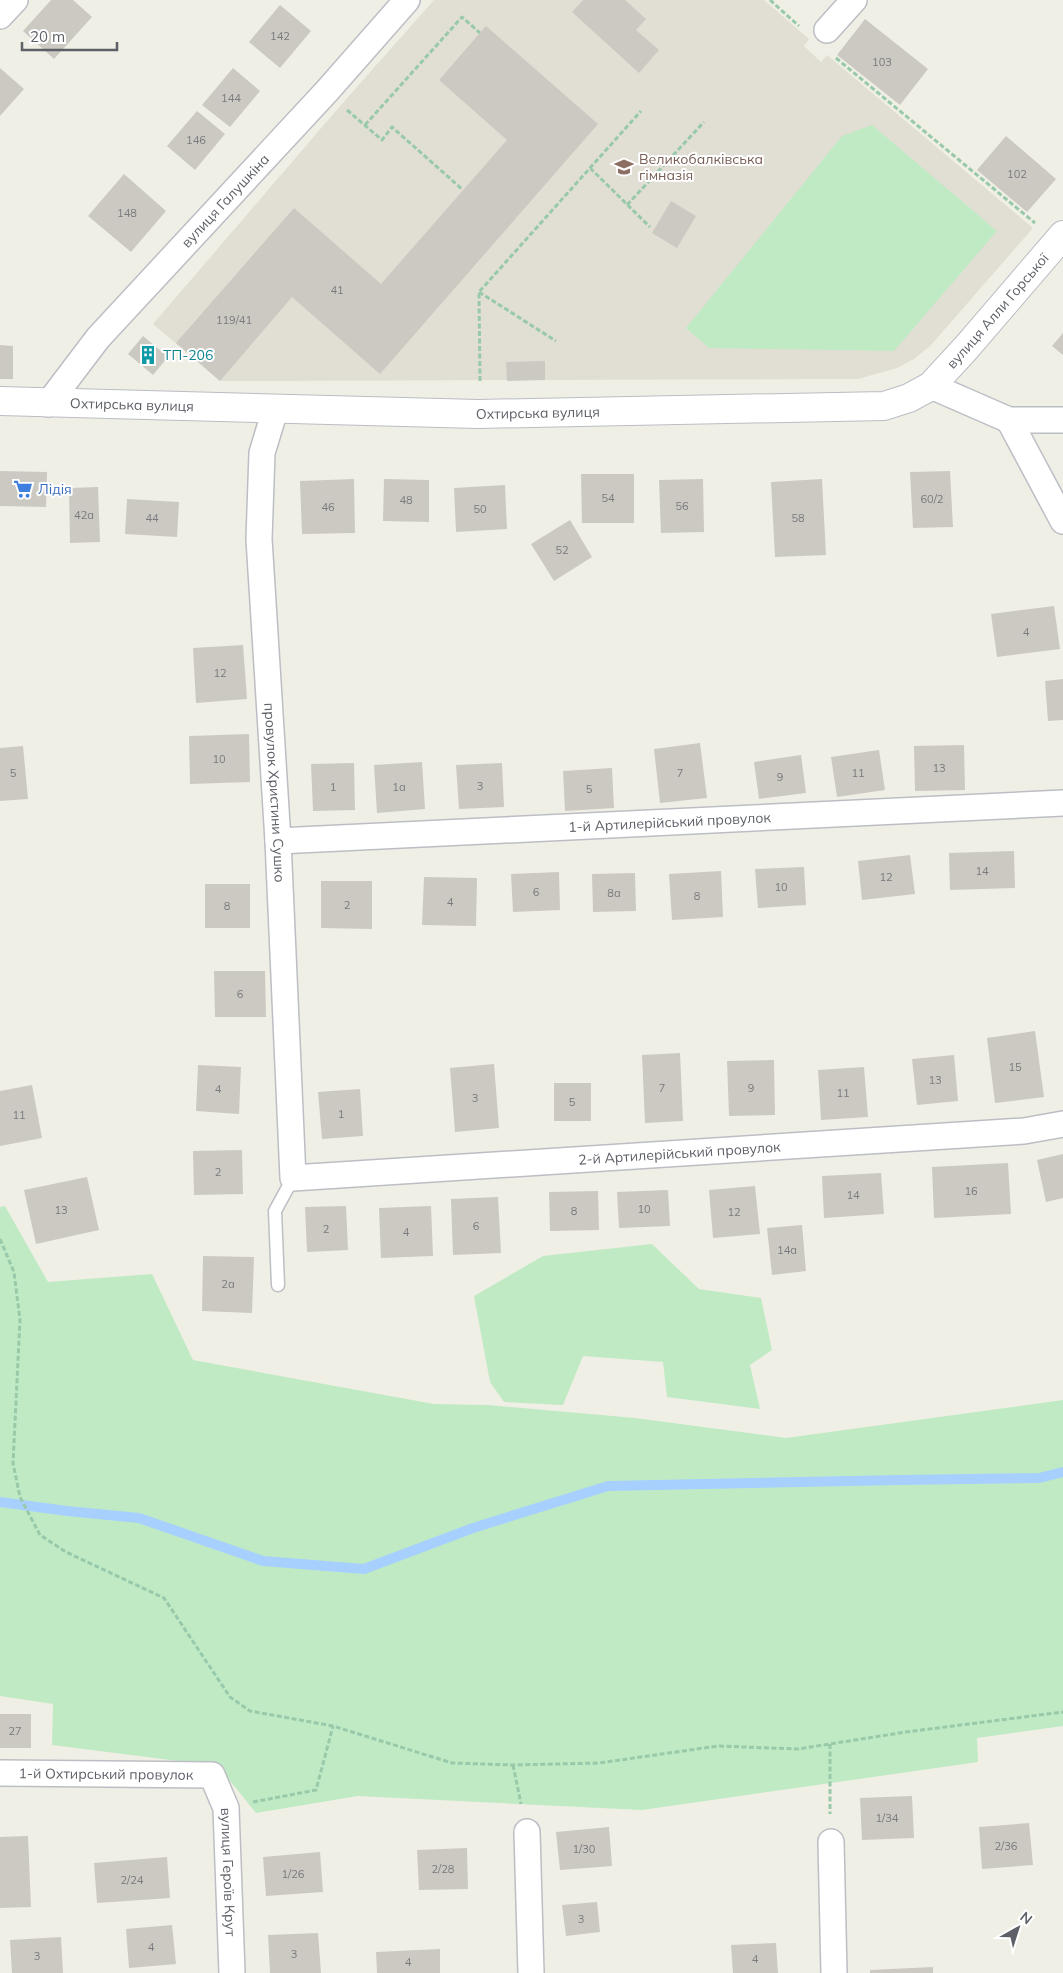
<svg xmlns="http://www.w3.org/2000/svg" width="1063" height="1973" font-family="Mulish,sans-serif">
<rect width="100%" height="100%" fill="#f0efe5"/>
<path fill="#e1ded4" d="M 434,0 L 764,0 L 809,39 L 804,46 L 821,62 L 827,55 L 1033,228 L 931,345 L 914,359 L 897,368 L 858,379 L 220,381 L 153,324 L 341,105 Z"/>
<path fill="#c0eac4" d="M 872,125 L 997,231 L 894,351 L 709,348 L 686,328 L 842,136 Z
M 5,1206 L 48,1282 L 152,1274 L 193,1360 L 434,1404 L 487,1405 L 635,1418 L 786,1438 L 1063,1400 L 1063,1726 L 977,1738 L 978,1762 L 642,1810 L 358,1796 L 256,1813 L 218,1766 L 52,1745 L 53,1704 L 0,1696 L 0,1207 Z
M 652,1244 L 699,1289 L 761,1298 L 772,1350 L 750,1365 L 760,1409 L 667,1397 L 663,1362 L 583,1356 L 563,1405 L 504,1402 L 490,1382 L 474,1296 L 543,1256 Z"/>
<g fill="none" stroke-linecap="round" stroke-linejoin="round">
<path stroke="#a7d0ff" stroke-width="10" d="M 0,1502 L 67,1511 L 139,1518 L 263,1561 L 364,1569 L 473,1528 L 608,1486 L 900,1480 L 1039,1478 L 1063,1472"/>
</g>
<path fill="#ccc9c2" d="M 51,0 L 73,0 L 92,17 L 54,59 L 23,31 Z
M 583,0 L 625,0 L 646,19 L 636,30 L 659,50 L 639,73 L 572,12 Z
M 280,5 L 311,31 L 280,68 L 249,42 Z
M 865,19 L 928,69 L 900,105 L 837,55 Z
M 486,26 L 598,124 L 380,374 L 292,297 L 220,381 L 176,343 L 294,208 L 381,284 L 507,140 L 439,80 Z
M 0,68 L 24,89 L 0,116 Z
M 233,68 L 260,91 L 230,127 L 202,105 Z
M 197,111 L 225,134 L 195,170 L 167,146 Z
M 1006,136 L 1056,179 L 1027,212 L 977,170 Z
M 124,174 L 166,211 L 131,252 L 88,216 Z
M 671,201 L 696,216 L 677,248 L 652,233 Z
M 1063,333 L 1063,355 L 1052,346 Z
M 143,336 L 168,357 L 153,375 L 128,354 Z
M 0,345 L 13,346 L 13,379 L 0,379 Z
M 545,361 L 545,380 L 507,381 L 506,362 Z
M 0,471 L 47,472 L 46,507 L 0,506 Z
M 950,471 L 953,527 L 913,528 L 910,472 Z
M 581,474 L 634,474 L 634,523 L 582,523 Z
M 354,479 L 355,533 L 302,534 L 300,481 Z
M 384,479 L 429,480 L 429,522 L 383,521 Z
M 703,479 L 704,532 L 661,533 L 659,480 Z
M 822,479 L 826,555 L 775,557 L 771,482 Z
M 505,485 L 507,529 L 456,532 L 454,488 Z
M 98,487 L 100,542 L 70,543 L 69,488 Z
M 127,499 L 179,502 L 177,537 L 125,534 Z
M 570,520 L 592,557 L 554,581 L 531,544 Z
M 1054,606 L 1060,649 L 997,657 L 991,614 Z
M 243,645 L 247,699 L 196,703 L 193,648 Z
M 1063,679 L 1063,720 L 1048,721 L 1045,681 Z
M 249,734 L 250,782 L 190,784 L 189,736 Z
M 700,743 L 707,798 L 660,803 L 654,749 Z
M 964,745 L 965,790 L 915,791 L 914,746 Z
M 23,746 L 28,799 L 0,801 L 0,748 Z
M 879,750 L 885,790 L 837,797 L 831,757 Z
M 801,755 L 806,793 L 759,799 L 754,762 Z
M 422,762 L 425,809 L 377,813 L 374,765 Z
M 354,763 L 355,810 L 313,811 L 311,764 Z
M 502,763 L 504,807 L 459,809 L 456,765 Z
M 612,768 L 614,808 L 565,811 L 563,771 Z
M 1014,851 L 1015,888 L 950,890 L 949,853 Z
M 910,855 L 915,894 L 862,900 L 858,861 Z
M 804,867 L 806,905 L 758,908 L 755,869 Z
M 721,871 L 723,917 L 672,920 L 669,874 Z
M 559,872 L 560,910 L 513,912 L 511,874 Z
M 635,873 L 636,911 L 593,912 L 592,874 Z
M 424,877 L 477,878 L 476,926 L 422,925 Z
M 321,881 L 372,881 L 372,929 L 321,928 Z
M 205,884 L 250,884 L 250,928 L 205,928 Z
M 214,971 L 265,971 L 266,1017 L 215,1017 Z
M 1035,1031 L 1044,1097 L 995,1103 L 987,1038 Z
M 680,1053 L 683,1121 L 645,1123 L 642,1055 Z
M 954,1055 L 958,1101 L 917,1105 L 912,1059 Z
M 774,1060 L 775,1115 L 729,1116 L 727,1061 Z
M 494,1064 L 499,1128 L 455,1132 L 450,1068 Z
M 198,1065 L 241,1067 L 239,1114 L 196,1111 Z
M 864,1067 L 868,1117 L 821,1120 L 818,1070 Z
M 554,1083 L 591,1083 L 591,1121 L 554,1121 Z
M 32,1085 L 42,1138 L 0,1146 L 0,1091 Z
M 360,1089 L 363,1136 L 322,1139 L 318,1092 Z
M 242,1150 L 243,1194 L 194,1195 L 193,1151 Z
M 1063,1154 L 1063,1198 L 1046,1202 L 1037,1160 Z
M 1008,1163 L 1011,1214 L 934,1218 L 932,1167 Z
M 881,1173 L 884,1214 L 824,1218 L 822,1176 Z
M 87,1177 L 99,1230 L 36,1244 L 24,1190 Z
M 755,1186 L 760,1234 L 713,1238 L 709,1190 Z
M 668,1190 L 670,1226 L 619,1228 L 617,1192 Z
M 598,1191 L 599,1230 L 550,1231 L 549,1192 Z
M 498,1197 L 501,1253 L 453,1255 L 451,1199 Z
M 346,1206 L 348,1250 L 307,1252 L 305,1207 Z
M 431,1206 L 433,1256 L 381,1258 L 379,1208 Z
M 802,1225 L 806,1271 L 772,1275 L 767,1228 Z
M 203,1256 L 254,1257 L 252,1313 L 202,1311 Z
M 0,1714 L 31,1714 L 31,1748 L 0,1748 Z
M 912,1796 L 914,1838 L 862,1840 L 860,1798 Z
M 1029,1823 L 1033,1865 L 982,1869 L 979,1827 Z
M 609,1827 L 612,1866 L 560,1870 L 556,1832 Z
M 28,1836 L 31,1907 L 0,1908 L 0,1837 Z
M 467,1848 L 468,1889 L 419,1890 L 417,1850 Z
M 320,1852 L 323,1892 L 266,1896 L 263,1857 Z
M 167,1857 L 170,1898 L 97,1903 L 94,1863 Z
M 597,1902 L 600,1932 L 566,1936 L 562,1905 Z
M 172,1925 L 176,1964 L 129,1968 L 126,1929 Z
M 318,1933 L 321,1973 L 270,1973 L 268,1935 Z
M 61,1937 L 63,1973 L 12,1973 L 10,1940 Z
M 776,1943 L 778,1973 L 733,1973 L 731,1945 Z
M 440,1949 L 440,1973 L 377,1973 L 376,1952 Z
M 933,1967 L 933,1973 L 870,1973 L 870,1970 Z"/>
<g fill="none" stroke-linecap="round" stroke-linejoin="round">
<g stroke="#bdbec5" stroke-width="15">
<path id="lane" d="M 278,1285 L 275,1211 L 293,1178"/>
</g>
<g stroke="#bdbec5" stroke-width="28">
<g id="street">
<path d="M 0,16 L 15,0"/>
<path d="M 827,30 L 854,0"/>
<path d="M 931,386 L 1009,420 L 1063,420"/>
<path id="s1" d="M 48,404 L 98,338 L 327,91 L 407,0"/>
<path id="s2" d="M 275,410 L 262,453 L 259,539 L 278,841 L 293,1178 L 1024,1131 L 1063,1124"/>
<path d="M 1009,420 L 1063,521"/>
<path id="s3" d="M 278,841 L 1063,803"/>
<path id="s4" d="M 0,1773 L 212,1775 L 226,1808 L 232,1973"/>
<path d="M 527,1832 L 531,1973"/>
<path d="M 831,1842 L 834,1973"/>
</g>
</g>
<g stroke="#bbbdc4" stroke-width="30">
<g id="secondary">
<path id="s5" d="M 0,401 L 478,414 L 884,406 L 909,398 L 931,386 L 966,348 L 1063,235"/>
</g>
</g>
<path stroke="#97c9aa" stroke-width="3" stroke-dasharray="5 2.5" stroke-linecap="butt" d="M 770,0 L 799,26
M 836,58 L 1035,223
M 347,110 L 382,140 L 392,127 L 463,190
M 365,125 L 462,17 L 480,33
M 590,168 L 650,227
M 627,205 L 704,122
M 479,292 L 556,341
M 480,381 L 479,292 L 641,111
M 0,1239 L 14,1272 L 20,1320 L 13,1463 L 20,1497 L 40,1535 L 66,1552 L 164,1598 L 230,1697 L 250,1711 L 333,1726 L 452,1763 L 513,1765 L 599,1763 L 718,1746 L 798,1749 L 906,1732 L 1063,1712
M 830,1744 L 830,1814
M 513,1765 L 521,1804
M 253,1802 L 316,1790 L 333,1726"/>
<use href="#lane" stroke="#fff" stroke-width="12"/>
<use href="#street" stroke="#fff" stroke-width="25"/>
<use href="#secondary" stroke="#fff" stroke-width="28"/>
</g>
<defs>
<g id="school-bare" transform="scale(1.5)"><path d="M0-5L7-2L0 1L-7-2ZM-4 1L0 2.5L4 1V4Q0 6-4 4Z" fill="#8d6e63" stroke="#fff" stroke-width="2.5" paint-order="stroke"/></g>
<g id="building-bare" transform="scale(1.5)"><path d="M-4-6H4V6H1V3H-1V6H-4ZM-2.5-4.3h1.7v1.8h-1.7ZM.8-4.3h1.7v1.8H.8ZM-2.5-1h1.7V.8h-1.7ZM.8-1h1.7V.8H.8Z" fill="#0f9aa8" stroke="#fff" stroke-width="2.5" paint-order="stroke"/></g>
<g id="supermarket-bare" transform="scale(1.5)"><path d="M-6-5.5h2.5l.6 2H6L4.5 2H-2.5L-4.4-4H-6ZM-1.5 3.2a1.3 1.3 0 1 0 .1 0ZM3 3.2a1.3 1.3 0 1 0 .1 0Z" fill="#3f7fe0" stroke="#fff" stroke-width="2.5" paint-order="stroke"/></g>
</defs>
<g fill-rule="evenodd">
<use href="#school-bare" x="624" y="167"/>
<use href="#building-bare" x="148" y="355"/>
<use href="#supermarket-bare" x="23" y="489"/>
</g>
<g text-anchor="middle" stroke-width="4" stroke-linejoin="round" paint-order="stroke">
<g font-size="11" fill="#797a7e">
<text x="280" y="40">142</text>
<text x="882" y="66">103</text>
<text x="231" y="102">144</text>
<text x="196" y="144">146</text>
<text x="1017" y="178">102</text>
<text x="127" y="217">148</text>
<text x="337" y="294">41</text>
<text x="234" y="324">119/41</text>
<text x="608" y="502">54</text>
<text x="932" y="503">60/2</text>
<text x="406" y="504">48</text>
<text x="682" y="510">56</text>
<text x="328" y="511">46</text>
<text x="480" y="513">50</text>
<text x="84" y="519">42а</text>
<text x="152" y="522">44</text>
<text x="798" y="522">58</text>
<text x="562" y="554">52</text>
<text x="1026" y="636">4</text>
<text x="220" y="677">12</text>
<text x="219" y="763">10</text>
<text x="939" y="772">13</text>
<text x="13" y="777">5</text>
<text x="680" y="777">7</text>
<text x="858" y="777">11</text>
<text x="780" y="781">9</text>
<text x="480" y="790">3</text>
<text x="333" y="791">1</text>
<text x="399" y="791">1а</text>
<text x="589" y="793">5</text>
<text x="982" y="875">14</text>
<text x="886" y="881">12</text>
<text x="781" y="891">10</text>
<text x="536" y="896">6</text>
<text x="614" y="897">8а</text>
<text x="697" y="900">8</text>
<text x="450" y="906">4</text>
<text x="347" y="909">2</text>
<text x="227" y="910">8</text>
<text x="240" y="998">6</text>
<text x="1015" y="1071">15</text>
<text x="935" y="1084">13</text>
<text x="662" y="1092">7</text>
<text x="751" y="1092">9</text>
<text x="218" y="1093">4</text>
<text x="843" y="1097">11</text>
<text x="475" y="1102">3</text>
<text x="572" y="1106">5</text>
<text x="341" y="1118">1</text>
<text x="19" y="1119">11</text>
<text x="218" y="1176">2</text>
<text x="971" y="1195">16</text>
<text x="853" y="1199">14</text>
<text x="644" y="1213">10</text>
<text x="61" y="1214">13</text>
<text x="574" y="1215">8</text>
<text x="734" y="1216">12</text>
<text x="476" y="1230">6</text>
<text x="326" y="1233">2</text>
<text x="406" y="1236">4</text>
<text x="787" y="1254">14а</text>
<text x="228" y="1288">2а</text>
<text x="15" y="1735">27</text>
<text x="887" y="1822">1/34</text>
<text x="1006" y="1850">2/36</text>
<text x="584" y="1853">1/30</text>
<text x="443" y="1873">2/28</text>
<text x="293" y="1878">1/26</text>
<text x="132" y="1884">2/24</text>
<text x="581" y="1923">3</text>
<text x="151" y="1951">4</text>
<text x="294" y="1958">3</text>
<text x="37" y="1960">3</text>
<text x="755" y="1963">4</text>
<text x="408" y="1966">4</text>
</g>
<g font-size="14" fill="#785e54" stroke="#fff" text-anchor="start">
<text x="639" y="164">Великобалківська<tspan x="639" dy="16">гімназія</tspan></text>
</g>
<g font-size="14" fill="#5d6067" stroke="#fff">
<text dy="5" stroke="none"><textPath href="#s1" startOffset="270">вулиця Галушкіна</textPath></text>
<text dy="5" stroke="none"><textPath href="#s5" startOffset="1036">вулиця Алли Горської</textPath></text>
<text dy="5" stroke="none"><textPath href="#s5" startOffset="132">Охтирська вулиця</textPath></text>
<text dy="5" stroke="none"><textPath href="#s5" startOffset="538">Охтирська вулиця</textPath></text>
<text dy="5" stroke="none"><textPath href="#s2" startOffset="385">провулок Христини Сушко</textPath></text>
<text dy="5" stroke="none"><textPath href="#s3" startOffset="392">1-й Артилерійський провулок</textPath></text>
<text dy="5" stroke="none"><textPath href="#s2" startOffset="1158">2-й Артилерійський провулок</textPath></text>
<text dy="5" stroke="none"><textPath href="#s4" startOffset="106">1-й Охтирський провулок</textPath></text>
<text dy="5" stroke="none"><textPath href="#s4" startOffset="312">вулиця Героїв Крут</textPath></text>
</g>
<g font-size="14" fill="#0d838f" stroke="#fff" text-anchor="start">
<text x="163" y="360">ТП-206</text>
</g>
<g font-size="14" fill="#366cbe" stroke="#fff" text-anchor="start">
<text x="38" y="494">Лідія</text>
</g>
</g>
<g transform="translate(1018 1928) rotate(39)" stroke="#ffffff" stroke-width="4" paint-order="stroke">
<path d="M0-4L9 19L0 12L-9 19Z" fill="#5d6067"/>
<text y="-8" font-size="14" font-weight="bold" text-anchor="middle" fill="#5d6067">N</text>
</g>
<path d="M22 42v8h95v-8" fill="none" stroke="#5d6067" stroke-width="2.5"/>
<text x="30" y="42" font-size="15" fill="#5d6067" stroke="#ffffff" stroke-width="4" paint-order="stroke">20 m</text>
</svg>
